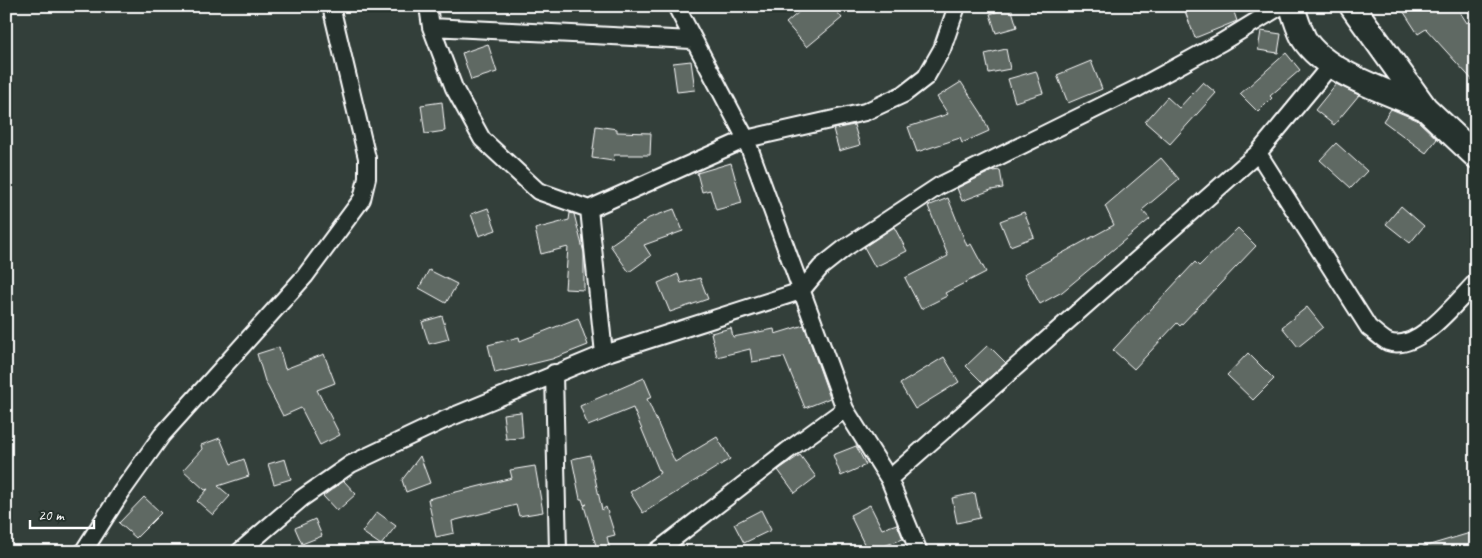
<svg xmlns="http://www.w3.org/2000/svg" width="1482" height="558" font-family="Caveat,sans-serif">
<rect width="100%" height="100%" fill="#333f3a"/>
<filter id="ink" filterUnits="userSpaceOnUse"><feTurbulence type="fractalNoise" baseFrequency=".02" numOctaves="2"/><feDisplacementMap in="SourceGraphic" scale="10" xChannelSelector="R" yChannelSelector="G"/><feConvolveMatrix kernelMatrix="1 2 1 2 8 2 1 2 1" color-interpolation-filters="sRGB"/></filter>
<g filter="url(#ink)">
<path fill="#5f6964" stroke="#fff" d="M 806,6 L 832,6 L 842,18 L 807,47 L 786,23 Z
M 1183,6 L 1232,6 L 1237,21 L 1195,38 Z
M 1400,6 L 1456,6 L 1467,23 L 1476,15 L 1476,84 L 1426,29 L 1418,34 Z
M 1011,7 L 1017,27 L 996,33 L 990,14 Z
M 1261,31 L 1281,34 L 1278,53 L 1258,50 Z
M 488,44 L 497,72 L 471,80 L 462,53 Z
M 1006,49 L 1010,69 L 989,73 L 985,54 Z
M 1286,53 L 1300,70 L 1270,96 L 1272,98 L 1258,112 L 1240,94 Z
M 691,61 L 695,90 L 677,92 L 673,63 Z
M 1091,61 L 1102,89 L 1068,103 L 1057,75 Z
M 1036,71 L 1043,93 L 1015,102 L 1008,79 Z
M 961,82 L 982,114 L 989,131 L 962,143 L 960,138 L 917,152 L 908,127 L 948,114 L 937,97 Z
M 1203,82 L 1216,93 L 1170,144 L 1145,122 L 1167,97 L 1179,108 Z
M 1336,84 L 1359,95 L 1334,125 L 1315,110 Z
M 442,102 L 445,131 L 425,134 L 421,105 Z
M 1391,109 L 1417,120 L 1437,139 L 1426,153 L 1383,121 Z
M 854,125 L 860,145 L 839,151 L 833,129 Z
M 596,126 L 617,129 L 617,132 L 651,133 L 650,155 L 614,155 L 613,161 L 592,158 Z
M 1336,143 L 1367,171 L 1351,188 L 1320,160 Z
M 1161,158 L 1179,179 L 1142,210 L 1150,219 L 1062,292 L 1040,304 L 1024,274 L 1114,225 L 1105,206 Z
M 731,163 L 742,203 L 716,210 L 710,190 L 702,192 L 697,173 Z
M 1000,170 L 1003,188 L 991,190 L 962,201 L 957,188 L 992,171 Z
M 948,198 L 967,246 L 971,244 L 986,272 L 945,293 L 947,296 L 921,309 L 905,278 L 948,256 L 928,206 Z
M 1401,206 L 1424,226 L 1410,243 L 1386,224 Z
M 488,208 L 496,230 L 479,236 L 471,214 Z
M 674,209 L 683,231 L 644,245 L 651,256 L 629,272 L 610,245 L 649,218 Z
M 1024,212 L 1034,237 L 1010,246 L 1000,221 Z
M 570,213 L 574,214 L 584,253 L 584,290 L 565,289 L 568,247 L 541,254 L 535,229 L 569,220 Z
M 894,227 L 907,251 L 875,267 L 864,247 Z
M 1238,228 L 1256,246 L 1180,326 L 1177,323 L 1134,369 L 1113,350 L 1195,262 L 1199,266 Z
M 429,270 L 457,284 L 446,303 L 419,288 Z
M 678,274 L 681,283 L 700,278 L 708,299 L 670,312 L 658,283 Z
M 1307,307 L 1323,327 L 1298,347 L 1282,327 Z
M 442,316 L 449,339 L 429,344 L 422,322 Z
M 578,318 L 588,345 L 552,359 L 495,373 L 488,345 L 519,337 L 520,341 Z
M 804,325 L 830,398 L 805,408 L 784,357 L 752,362 L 750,349 L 717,357 L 711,333 L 731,328 L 733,337 L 774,329 L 775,334 Z
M 988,345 L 1006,363 L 983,383 L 966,366 Z
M 279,347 L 285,369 L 324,354 L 335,383 L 317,390 L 340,435 L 320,445 L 301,408 L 283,416 L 265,381 L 257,354 Z
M 1248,353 L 1274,379 L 1253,400 L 1227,375 Z
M 944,357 L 959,382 L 915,409 L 900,384 Z
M 644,378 L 652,397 L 647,399 L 675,462 L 717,437 L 730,459 L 643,513 L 630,492 L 660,473 L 633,408 L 588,426 L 580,406 Z
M 521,412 L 523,438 L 506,439 L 503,414 Z
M 220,438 L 231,464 L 244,459 L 249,476 L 218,486 L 230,496 L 213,515 L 197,501 L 208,489 L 205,490 L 183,470 L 202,449 L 201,445 Z
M 856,446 L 866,465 L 841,476 L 833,455 Z
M 590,455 L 602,510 L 606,507 L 615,535 L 607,537 L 610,550 L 602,552 L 598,552 L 584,506 L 587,504 L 584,505 L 582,499 L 580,499 L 572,459 Z
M 800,455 L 816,477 L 795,493 L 778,470 Z
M 420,456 L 430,483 L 406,492 L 402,480 Z
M 285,459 L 291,479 L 274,484 L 268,464 Z
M 535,466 L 543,512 L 519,516 L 516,505 L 452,521 L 454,533 L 436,537 L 428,499 L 512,478 L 510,470 Z
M 344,481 L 356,494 L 337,511 L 323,496 Z
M 975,493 L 980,518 L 957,523 L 952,498 Z
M 144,497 L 161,513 L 136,538 L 119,523 Z
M 870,505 L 882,529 L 897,524 L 903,539 L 884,546 L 886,552 L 868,552 L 850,515 Z
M 761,510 L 771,530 L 744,543 L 734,524 Z
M 377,512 L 396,526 L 381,545 L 362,532 Z
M 315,519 L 322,536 L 302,544 L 295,528 Z
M 1470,533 L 1476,552 L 1424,552 L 1423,547 Z"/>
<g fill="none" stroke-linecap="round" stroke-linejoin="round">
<g stroke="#fff" stroke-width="20">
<path id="street" d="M 428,6 L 431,27 L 454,88 L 482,139 L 538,191 L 589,209
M 676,6 L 746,139 L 845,409 L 889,479 L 919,552
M 431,27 L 692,40
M 1258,153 L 1369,328 C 1375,332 1382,339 1388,342 C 1418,353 1457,301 1476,282
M 604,354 L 589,209 L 746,139 L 865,112 L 904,94 L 926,77 L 942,49 L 957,6
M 554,373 L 558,552
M 889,479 L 1258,153 L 1330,66
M 83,552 L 122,491 L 162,435 L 305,276 L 362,199 L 367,178 L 367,158 L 331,6
M 239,552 L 302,498 L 351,464 L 444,420 L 604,354 L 801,291 L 821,267 L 845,248 L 939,186 L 1138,88 L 1222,42 L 1281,6
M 656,552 L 787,451 L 845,409"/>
</g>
<g stroke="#fff" stroke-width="28">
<path id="secondary" d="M 1292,6 C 1295,17 1299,29 1304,39 C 1325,73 1389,92 1425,108
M 1352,6 L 1425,108 L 1476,156"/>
</g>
<use href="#street" stroke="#26332d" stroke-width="16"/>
<use href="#secondary" stroke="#26332d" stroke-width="24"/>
</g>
</g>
<rect width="1482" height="558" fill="none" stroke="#26332d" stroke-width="25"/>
<rect x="12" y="12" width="1457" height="533" fill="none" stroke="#fff" stroke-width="2" filter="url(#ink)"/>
<path d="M30 520v8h64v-8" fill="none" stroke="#ffffff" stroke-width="2.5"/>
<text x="38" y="520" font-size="15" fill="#ffffff" stroke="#26332d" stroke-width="4" paint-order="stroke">20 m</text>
</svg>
